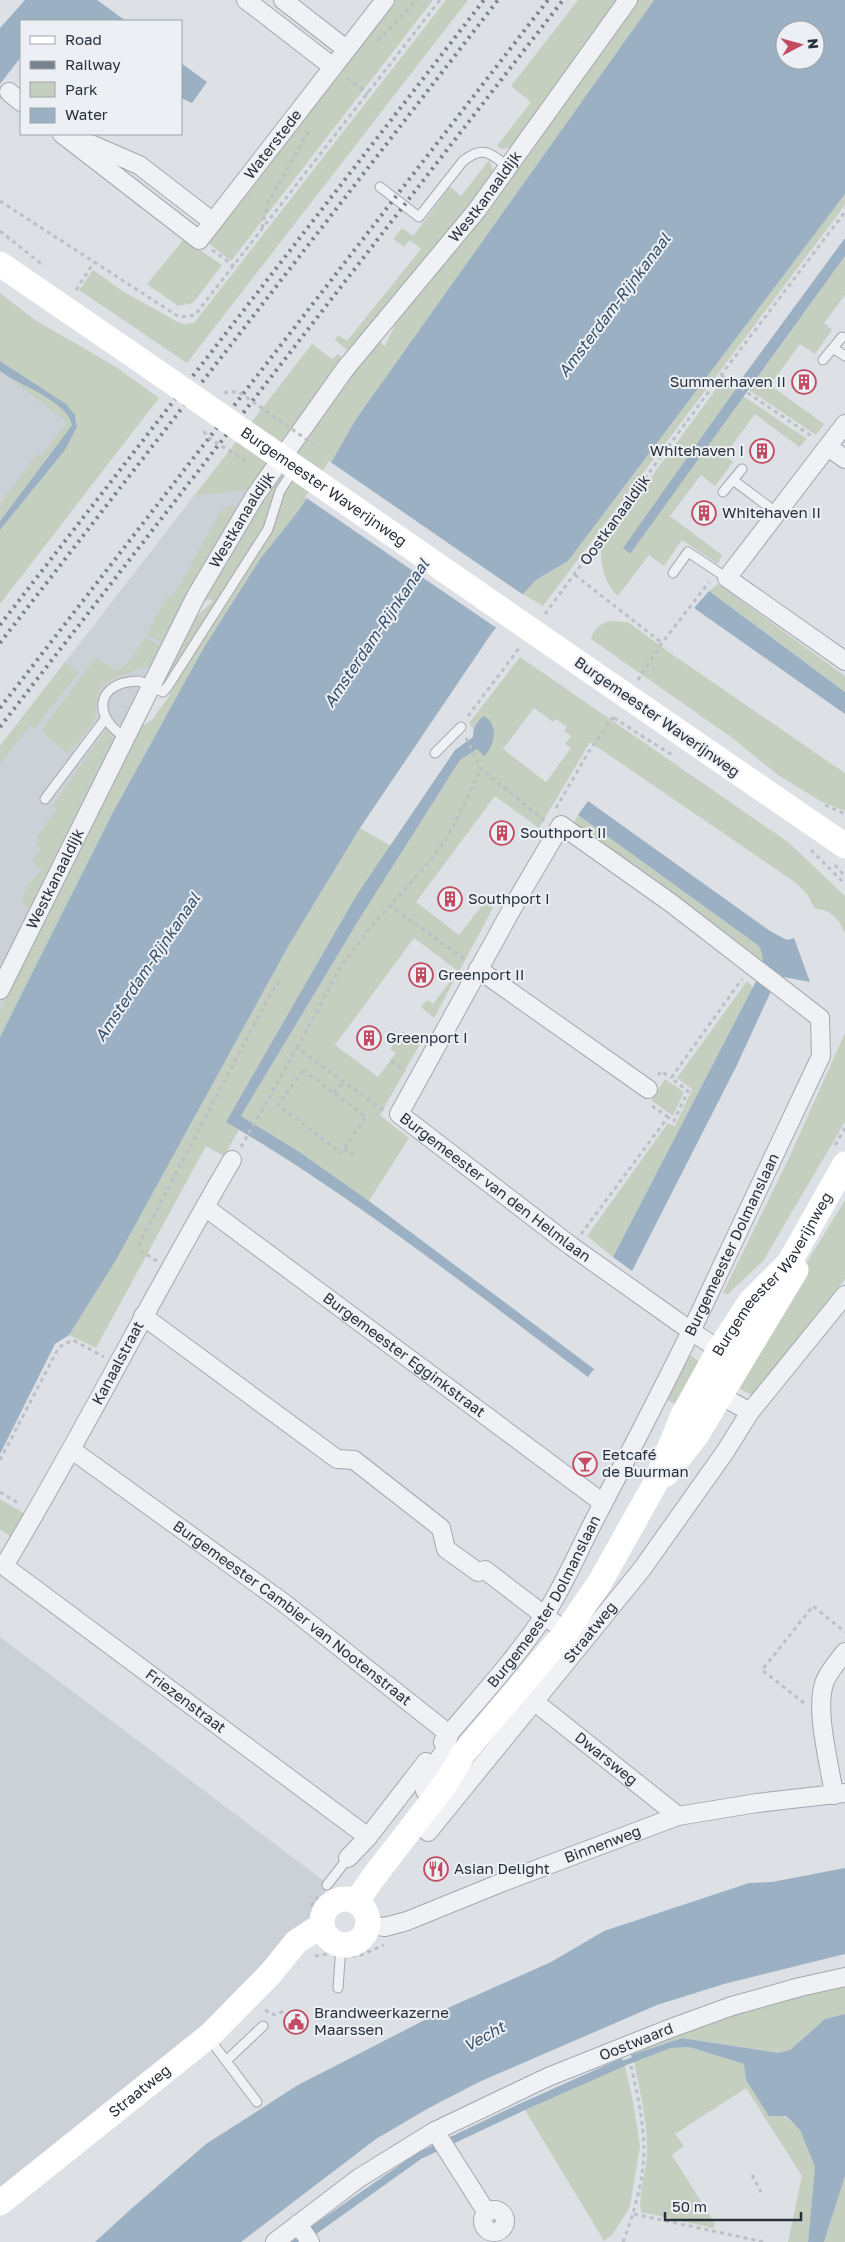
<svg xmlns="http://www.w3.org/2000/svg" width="845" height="2242" font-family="'Golos Text',sans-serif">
<rect width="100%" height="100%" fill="#dde1e6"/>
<path fill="#ccd0d7" d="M 0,347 L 71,417 L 0,521 Z
M 250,490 L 258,504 L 207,595 L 0,1010 L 0,746 L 194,496 Z
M 0,1637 L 336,1890 L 271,1967 L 0,2208 Z"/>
<path fill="#c4cfbf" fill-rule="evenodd" d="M 394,0 L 433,0 L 231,261 L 207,242 Z
M 446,0 L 468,0 L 187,363 L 79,290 L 93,270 L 124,292 L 176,321 L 183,324 L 194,323 Z
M 578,0 L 616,0 L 513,144 L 509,148 L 502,149 L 497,146 L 531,102 L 511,86 Z
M 638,0 L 654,0 L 356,419 L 333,459 L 299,510 L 260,559 L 203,649 L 112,814 L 0,1037 L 0,1010 L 140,727 L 152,720 L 170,695 L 160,688 L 196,617 L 213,601 L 209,599 L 203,603 C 250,508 313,423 378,341 L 385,346 L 399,316 L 458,247 Z
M 489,160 L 493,170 L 490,176 L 455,223 L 352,347 L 347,350 L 335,340 L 338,335 L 347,341 L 421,249 L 410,240 L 404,247 L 393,239 L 402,228 L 413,236 L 450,187 L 461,196 Z
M 845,194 L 845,205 L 543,606 L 523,594 L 536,580 L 568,561 Z
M 184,239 L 222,265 L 193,303 L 178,306 L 147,284 Z
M 845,256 L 845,295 L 824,323 L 832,330 L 815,354 L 800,344 L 770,385 L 824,424 L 816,435 L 749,390 Z
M 0,293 L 35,320 L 116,367 L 159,398 L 0,604 L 0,530 L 65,450 L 77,427 C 77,424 77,419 75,416 C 69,403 14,371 0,361 Z
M 312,344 L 332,359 L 338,354 L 342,358 L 250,490 L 194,496 Z
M 10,379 C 29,388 68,404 72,425 L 0,521 L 0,504 L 37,454 L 41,457 L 67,422 Z
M 722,381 L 735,390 L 623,548 L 629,554 L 743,396 L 807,439 L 799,447 L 755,414 L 725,455 L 733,462 L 715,486 L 701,475 L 670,516 L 722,555 L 718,564 L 682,540 L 664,566 L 649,555 L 618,596 C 604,584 600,563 601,545 Z
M 227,506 L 234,506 L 237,510 L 235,513 L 208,556 L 163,643 L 146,635 L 168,594 L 173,596 L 221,511 Z
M 718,584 L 845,676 L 845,692 L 709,591 Z
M 609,621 L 628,622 L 673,655 L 845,773 L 845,811 L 822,802 L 778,775 L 731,737 L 591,639 C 593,630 600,624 609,621 Z
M 145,638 L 162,646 L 152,665 C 137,671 117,675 105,684 C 93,693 99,708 94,720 C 89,731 76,743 68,754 L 41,731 L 96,657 L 116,671 L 126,665 Z
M 520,657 L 788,842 L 845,896 L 845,933 C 839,919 831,909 815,909 L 807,894 L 796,883 L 590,742 L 539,828 L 495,796 L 416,902 L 459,935 L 485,902 L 493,908 L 434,1018 L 421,1007 L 427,1000 L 433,1004 L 458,971 L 414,938 L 335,1045 L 378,1077 L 396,1053 L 390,1049 L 403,1031 L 420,1044 L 380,1115 L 409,1138 L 369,1201 L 298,1151 L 241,1116 L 360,918 L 460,760 L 477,748 L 478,720 L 473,729 L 469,723 ZM 534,708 L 553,722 L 556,719 L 567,727 L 564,731 L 571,736 L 565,744 L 571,748 L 546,782 L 503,749 Z
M 65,662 L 79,672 L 35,729 L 30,726 L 0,764 L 0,746 Z
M 106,729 L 115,741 L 30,910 C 12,896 34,879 42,870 L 32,861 L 41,849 L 35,845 L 39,840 L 36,837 L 57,809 L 53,805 Z
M 578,815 L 759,946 L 764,955 L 764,965 L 573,824 Z
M 360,828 L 391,846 L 356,896 L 227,1122 L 239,1130 L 224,1156 L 206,1146 L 96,1348 L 69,1335 L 116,1260 L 289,945 Z
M 747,981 L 753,987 L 613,1257 L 587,1236 L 668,1123 L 675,1126 L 692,1089 L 677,1078 Z
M 845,1033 L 845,1122 L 763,1261 L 728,1294 L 723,1293 L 789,1158 Z
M 665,1079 L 684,1092 L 673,1116 L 651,1100 Z
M 845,1200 L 845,1279 L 757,1391 L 751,1395 L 737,1387 L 747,1360 Z
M 692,1356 L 699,1362 L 677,1405 L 665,1399 L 686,1358 Z
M 0,1499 L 25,1514 L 13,1538 L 0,1530 Z
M 845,1985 L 845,2014 L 825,2019 L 790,2050 L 778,2053 L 682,2038 L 631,2055 L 631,2050 L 759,2006 Z
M 689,2047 L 744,2064 L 748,2084 L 800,2130 L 815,2167 L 808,2242 L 788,2242 L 802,2176 L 746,2088 L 675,2134 L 684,2146 L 672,2155 L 715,2224 L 713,2228 L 641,2212 C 638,2192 646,2174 647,2154 C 648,2124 640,2092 634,2062 L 671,2048 Z
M 625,2066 L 633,2101 L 640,2146 L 630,2207 L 612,2235 L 604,2241 L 525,2110 Z
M 845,2176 L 845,2242 L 824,2242 Z"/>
<path fill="#9bb0c3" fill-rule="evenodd" d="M 25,0 L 97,0 L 126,21 L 21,21 L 21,57 L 0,84 L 0,28 Z
M 654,0 L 845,0 L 845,194 L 568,561 L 536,580 L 523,594 L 491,634 L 360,828 L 289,945 L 116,1260 L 69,1335 L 55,1344 L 0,1454 L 0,1037 L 112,814 L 203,649 L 260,559 L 299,510 L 333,459 L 356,419 ZM 785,30 L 815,30 L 815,60 L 785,60 Z
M 181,63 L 207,82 L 192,103 L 181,98 Z
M 845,238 L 845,256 L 630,554 L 623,548 L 735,390 L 745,374 Z
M 0,361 L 66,404 L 75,415 L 77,427 L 65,450 L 0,530 L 0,521 L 72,425 C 67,400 19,386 0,371 Z
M 709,591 L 845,692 L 845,714 L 694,608 Z
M 484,716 C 499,724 495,746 484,756 L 477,749 L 460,760 L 360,918 L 241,1116 L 298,1151 L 369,1201 L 594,1369 L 588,1377 C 470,1289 354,1197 226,1122 L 356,896 L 455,750 L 473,737 C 473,727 476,722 484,716 Z
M 588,801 L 770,931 L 787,940 L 794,938 L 810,982 L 778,976 L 737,1065 L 632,1271 L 613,1257 L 753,987 C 761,972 767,962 759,946 L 578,815 Z
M 845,1868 L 845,1954 L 724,1984 L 657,2005 L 479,2082 L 427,2109 L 376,2139 L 241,2242 L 95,2242 L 131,2209 L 206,2144 L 298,2085 L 450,2007 L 551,1962 L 604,1931 L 749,1883 L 772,1882 Z
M 845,2014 L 845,2176 L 824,2242 L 808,2242 L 815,2167 L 800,2130 L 786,2116 L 769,2116 L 746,2080 L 744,2064 L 689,2047 L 671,2048 L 634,2062 L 631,2055 L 682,2038 L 778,2053 L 790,2050 L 825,2019 Z
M 622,2058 L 625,2066 L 525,2110 L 421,2159 L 305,2242 L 289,2242 L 417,2153 L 519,2104 Z"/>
<path fill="#dde1e6" d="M 329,461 L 525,596 L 498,629 L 305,497 Z"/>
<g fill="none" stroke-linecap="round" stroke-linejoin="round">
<path stroke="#9bb0c3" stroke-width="5.5" d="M 616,2066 L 638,2058"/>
<g stroke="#a3a8af" stroke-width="11">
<path id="lane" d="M 380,187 L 419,217 L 463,161 C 483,145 490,153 508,167
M 833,348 L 845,356
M 823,360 L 842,337
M 733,480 L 777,513
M 723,492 L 742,469
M 673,573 L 688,552 L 727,578
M 126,737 C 101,725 91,693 123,683 C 128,682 133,681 138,681 C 147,683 155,689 163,692 L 168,686
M 435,753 L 461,727
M 45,799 L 106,718
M 327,1885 L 348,1858
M 338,1988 L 341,1945
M 211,2038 L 214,2045 L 257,2102
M 226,2061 L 263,2026"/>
</g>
<g stroke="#a3a8af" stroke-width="20">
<g id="street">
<path d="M 246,0 L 333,67"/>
<path d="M 283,0 L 346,49"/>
<path d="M 9,92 L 21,102"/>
<path id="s1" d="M 62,134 L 199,240 L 385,0"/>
<path d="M 79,139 L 139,165 L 213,222"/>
<path d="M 845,424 L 727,578 L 845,661"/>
<path d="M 828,447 L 845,459"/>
<path d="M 478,969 L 648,1089"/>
<path id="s2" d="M 0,990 L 196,596 L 255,496 L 345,369 L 477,210 L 628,0"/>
<path id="s3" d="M 232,1160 C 153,1294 84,1433 4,1566 L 368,1837"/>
<path id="s4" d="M 205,1207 L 603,1503"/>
<path d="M 143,1316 L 337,1459 L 354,1460 L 441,1528 L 446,1549 L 478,1572 L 485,1570 L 566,1632"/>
<path d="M 711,1390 L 750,1412"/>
<path id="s5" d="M 72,1450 L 284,1603 L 449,1734 L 443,1742"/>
<path id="s6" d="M 535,1702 L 678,1816"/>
<path id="s7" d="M 425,1791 L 425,1778 L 446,1749 L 449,1734 C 482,1695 516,1658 544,1616 C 564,1586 580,1547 597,1515 C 634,1444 671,1374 705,1302 L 821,1056 L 820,1018 L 671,903 L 561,825 L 518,898 L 399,1114 L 571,1246 L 691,1331 L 727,1355"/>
<path d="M 834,1795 C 830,1765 815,1712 824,1684 C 827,1673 838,1661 845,1652"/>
<path id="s8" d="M 415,1821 L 428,1832 L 642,1569 L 725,1452 L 750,1412 L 845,1295"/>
<path d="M 348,1858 L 368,1837 L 426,1762"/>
<path id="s9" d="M 368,1925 L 385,1927 L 407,1921 L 503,1882 L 678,1816 L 757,1803 L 845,1793"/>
<path d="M 435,2131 L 487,2213"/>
<circle cx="494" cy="2221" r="11"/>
<path d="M 298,2224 L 310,2242"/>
<path id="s10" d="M 275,2242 L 359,2178 L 435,2131 L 548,2077 L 666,2030 L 732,2006 L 800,1987 L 845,1977"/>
</g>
</g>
<path stroke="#bcbfc5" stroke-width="3" stroke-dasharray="4 4" stroke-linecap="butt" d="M 378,41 L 417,0
M 347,78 L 368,94
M 0,201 L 173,313 L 180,317 L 195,315 L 440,0
M 262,228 L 268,203 L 310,129
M 0,231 L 44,266
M 212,250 L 234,266
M 76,290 L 94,262
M 721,375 L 813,437
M 575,575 L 662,643
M 545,614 L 721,375 L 845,212
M 638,680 L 662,643 L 709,582
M 468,716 L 520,647
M 614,718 L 672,755
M 466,738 L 481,769 L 545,821
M 825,805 L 845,814
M 556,808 L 588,753 L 614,716
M 811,850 L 845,884
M 835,865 L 845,876
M 389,905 L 464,959
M 297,1048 L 341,966 L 369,929 L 431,860 L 450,833 L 481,769
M 391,1061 L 405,1071
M 303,1070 L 366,1117 L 341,1153 L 278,1105 Z
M 658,1075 L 661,1071 L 671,1078
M 334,1093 L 343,1083
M 652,1106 L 668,1117
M 835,1145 L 845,1128
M 241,1147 L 297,1048 L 384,1111
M 344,1148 L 354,1155
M 581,1234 L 668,1117 L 674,1121 L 688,1091 L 671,1078 L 742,979
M 157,1261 L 141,1251 L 139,1244 L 266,1002 L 281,977
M 0,1460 L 59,1347 L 73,1340 L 104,1357
M 0,1492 L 20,1504
M 804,1703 L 762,1670 L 813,1606 L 845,1632
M 311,1906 L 319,1895
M 315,1956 L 328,1954
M 352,1956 L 361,1955 L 384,1945
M 265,2010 L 275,2015 L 284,2011
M 752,2175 L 761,2192
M 634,2214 L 764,2242
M 623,2242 C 634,2213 644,2180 644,2149 C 644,2122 636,2088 630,2062"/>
<use href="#lane" stroke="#f0f1f5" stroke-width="9"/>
<use href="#street" stroke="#f0f1f5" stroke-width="18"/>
<g stroke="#fff" stroke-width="25">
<path d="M 0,264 L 127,351"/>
<path d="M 586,668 L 845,846"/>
<path d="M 666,1474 L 696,1436 L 796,1270"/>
<circle cx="345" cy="1922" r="23"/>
<path id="s11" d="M 357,1901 L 372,1879 L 446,1783 L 463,1754 L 566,1632 L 600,1582 L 655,1484 L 683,1415 L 719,1350 L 750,1302 L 789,1263 L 845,1164"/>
<path id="s12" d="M 0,2203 L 210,2035 L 271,1973 L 296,1942 L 322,1925"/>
</g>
<path stroke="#78818e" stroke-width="4" stroke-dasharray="2.5 5" stroke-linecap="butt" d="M 0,625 L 484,0
M 0,643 L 498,0
M 0,708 L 548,0
M 0,727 L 563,0"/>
<g stroke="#a3a8af" stroke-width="11" stroke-linecap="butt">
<path id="lane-bridge" d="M 168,686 L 268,529 L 280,491 L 294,469"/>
</g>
<path stroke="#bcbfc5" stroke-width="3" stroke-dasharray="4 4" stroke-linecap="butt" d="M 225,394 L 226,392 L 239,392 L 313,444
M 204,431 L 207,437 L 249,463"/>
<use href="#lane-bridge" stroke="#f0f1f5" stroke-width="9"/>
<path stroke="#fff" stroke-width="25" id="s13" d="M 127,351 L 586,668"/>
</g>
<defs>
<g id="building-ring" transform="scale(1.25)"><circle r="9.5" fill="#ecf0f4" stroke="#c24b61" stroke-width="1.5"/><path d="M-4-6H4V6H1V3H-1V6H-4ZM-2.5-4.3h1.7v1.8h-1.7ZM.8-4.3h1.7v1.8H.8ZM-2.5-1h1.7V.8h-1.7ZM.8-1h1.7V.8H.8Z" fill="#c24b61"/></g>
<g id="bar-ring" transform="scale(1.25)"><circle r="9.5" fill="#ecf0f4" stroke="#c24b61" stroke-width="1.5"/><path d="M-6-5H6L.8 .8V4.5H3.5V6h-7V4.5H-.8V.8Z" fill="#c24b61"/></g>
<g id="restaurant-ring" transform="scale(1.25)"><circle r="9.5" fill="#ecf0f4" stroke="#c24b61" stroke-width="1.5"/><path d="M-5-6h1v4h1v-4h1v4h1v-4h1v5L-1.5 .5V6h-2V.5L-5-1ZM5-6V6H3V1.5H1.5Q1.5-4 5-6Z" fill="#c24b61"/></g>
<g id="civic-ring" transform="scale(1.25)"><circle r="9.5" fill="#ecf0f4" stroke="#c24b61" stroke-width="1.5"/><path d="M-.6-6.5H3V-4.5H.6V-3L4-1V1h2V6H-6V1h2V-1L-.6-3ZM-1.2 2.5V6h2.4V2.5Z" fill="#c24b61"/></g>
</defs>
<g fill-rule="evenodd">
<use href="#building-ring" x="804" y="382"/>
<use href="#building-ring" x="762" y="451"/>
<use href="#building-ring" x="704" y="513"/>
<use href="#building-ring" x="502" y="833"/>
<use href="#building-ring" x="450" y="899"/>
<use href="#building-ring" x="421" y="975"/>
<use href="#building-ring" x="369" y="1038"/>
<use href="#bar-ring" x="585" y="1464"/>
<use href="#restaurant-ring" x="436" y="1869"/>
<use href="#civic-ring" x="296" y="2022"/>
</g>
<g text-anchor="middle" stroke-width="4" stroke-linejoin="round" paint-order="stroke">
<g font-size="15" fill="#28303b" stroke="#ecf0f4">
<text dy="5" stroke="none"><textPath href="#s1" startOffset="294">Waterstede</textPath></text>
<text dy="5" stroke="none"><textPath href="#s2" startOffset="934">Westkanaaldijk</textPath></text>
<text dy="5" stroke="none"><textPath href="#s13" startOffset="239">Burgemeester Waverijnweg</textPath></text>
<text dy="5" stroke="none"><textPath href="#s2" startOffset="529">Westkanaaldijk</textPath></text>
<text transform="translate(615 520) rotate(-54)" y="5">Oostkanaaldijk</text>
<text transform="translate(657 717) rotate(35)" y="5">Burgemeester Waverijnweg</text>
<text dy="5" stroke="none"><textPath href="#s2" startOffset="124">Westkanaaldijk</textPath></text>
<text dy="5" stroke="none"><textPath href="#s7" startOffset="1654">Burgemeester van den Helmlaan</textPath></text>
<text dy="5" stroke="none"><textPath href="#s7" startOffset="632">Burgemeester Dolmanslaan</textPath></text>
<text dy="5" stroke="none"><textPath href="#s11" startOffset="756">Burgemeester Waverijnweg</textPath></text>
<text dy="5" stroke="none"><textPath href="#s4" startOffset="248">Burgemeester Egginkstraat</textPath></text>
<text transform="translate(118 1363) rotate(-62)" y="5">Kanaalstraat</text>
<text dy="5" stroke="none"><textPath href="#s7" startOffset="228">Burgemeester Dolmanslaan</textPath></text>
<text dy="5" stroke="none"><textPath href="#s5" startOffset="274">Burgemeester Cambier van Nootenstraat</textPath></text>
<text dy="5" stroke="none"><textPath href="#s8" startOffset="274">Straatweg</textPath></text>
<text dy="5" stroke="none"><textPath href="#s3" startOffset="692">Friezenstraat</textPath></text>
<text dy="5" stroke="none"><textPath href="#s6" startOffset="91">Dwarsweg</textPath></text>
<text dy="5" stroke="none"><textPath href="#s9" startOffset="250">Binnenweg</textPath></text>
<text dy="5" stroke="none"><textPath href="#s10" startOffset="415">Oostwaard</textPath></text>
<text dy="5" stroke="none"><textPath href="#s12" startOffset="179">Straatweg</textPath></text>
</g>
<g font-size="15" fill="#28303b" stroke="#ecf0f4" text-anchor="start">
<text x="786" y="387" text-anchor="end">Summerhaven II</text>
<text x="744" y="456" text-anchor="end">Whitehaven I</text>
<text x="722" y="518">Whitehaven II</text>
<text x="520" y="838">Southport II</text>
<text x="468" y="904">Southport I</text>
<text x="438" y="980">Greenport II</text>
<text x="386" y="1043">Greenport I</text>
<text x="602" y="1460">Eetcafé<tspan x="602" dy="17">de Buurman</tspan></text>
<text x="454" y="1874">Asian Delight</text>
<text x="314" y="2018">Brandweerkazerne<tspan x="314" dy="17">Maarssen</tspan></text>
</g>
<g font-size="16" font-style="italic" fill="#36506b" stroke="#ecf0f4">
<text transform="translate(614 305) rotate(-53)" y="6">Amsterdam-Rijnkanaal</text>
<text transform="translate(376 633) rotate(-56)" y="6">Amsterdam-Rijnkanaal</text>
<text transform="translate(147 967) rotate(-56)" y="6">Amsterdam-Rijnkanaal</text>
<text transform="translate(484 2036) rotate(-29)" y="6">Vecht</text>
</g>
</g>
<rect x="20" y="20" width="162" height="115" fill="#ecf0f4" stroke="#9ea3aa"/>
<rect x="30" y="36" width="25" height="8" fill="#ffffff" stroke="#9ea3aa"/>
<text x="65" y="45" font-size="15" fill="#28303b">Road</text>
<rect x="30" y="61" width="25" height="8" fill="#78818e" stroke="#9ea3aa"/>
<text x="65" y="70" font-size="15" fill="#28303b">Railway</text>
<rect x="30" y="82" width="25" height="15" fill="#c4cfbf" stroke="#9ea3aa"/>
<text x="65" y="95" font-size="15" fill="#28303b">Park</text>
<rect x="30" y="108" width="25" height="15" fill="#9bb0c3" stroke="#9ea3aa"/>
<text x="65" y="120" font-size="15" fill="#28303b">Water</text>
<g transform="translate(800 45) rotate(84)"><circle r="24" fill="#ecf0f4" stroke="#9ea3aa"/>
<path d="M0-4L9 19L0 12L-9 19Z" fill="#c24b61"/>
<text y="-8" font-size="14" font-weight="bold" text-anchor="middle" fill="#28303b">N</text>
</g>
<path d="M665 2212v8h136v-8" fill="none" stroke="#28303b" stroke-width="2.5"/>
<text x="672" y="2212" font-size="15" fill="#28303b" stroke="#ecf0f4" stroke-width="4" paint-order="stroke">50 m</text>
</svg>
